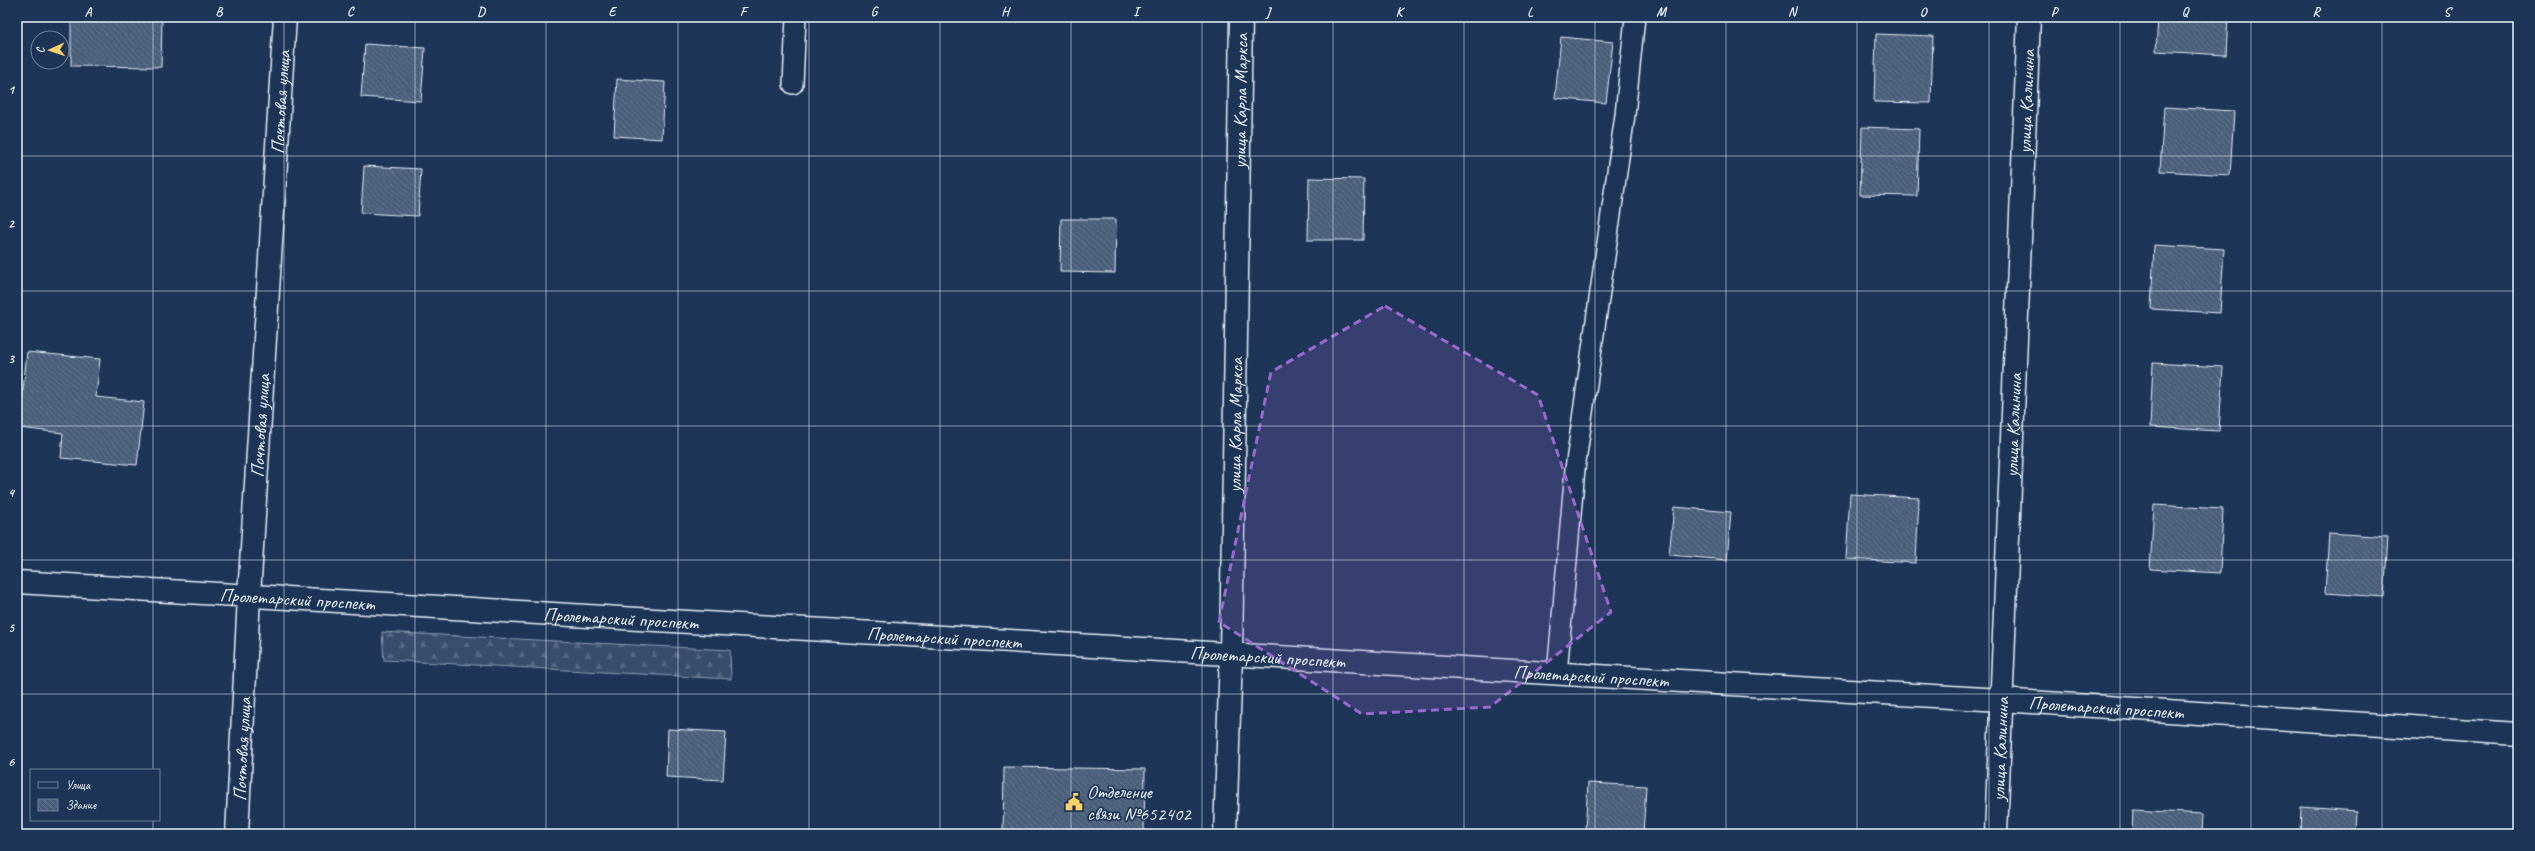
<svg xmlns="http://www.w3.org/2000/svg" width="2535" height="851" font-family="Caveat,sans-serif">
<defs>
<pattern id="forest-firs" width="22" height="20" patternUnits="userSpaceOnUse"><rect width="22" height="20" fill="#374d6c"/><path d="M5 1l3.5 6h-7zM16 11l3.5 6h-7z" fill="#546782"/></pattern>
<pattern id="building-back-hatch" width="6" height="6" patternUnits="userSpaceOnUse"><rect width="6" height="6" fill="#495e7a"/><path d="M-1 5l2 2M0 0l6 6M5-1l2 2" fill="none" stroke="#63768e"/></pattern>
</defs>
<rect width="100%" height="100%" fill="#1d3557"/>
<filter id="ink" filterUnits="userSpaceOnUse"><feTurbulence type="fractalNoise" baseFrequency=".025" numOctaves="2"/><feDisplacementMap in="SourceGraphic" scale="8" xChannelSelector="R" yChannelSelector="G"/><feConvolveMatrix kernelMatrix="1 2 1 2 8 2 1 2 1" color-interpolation-filters="sRGB"/></filter>
<g filter="url(#ink)">
<path fill="url(#forest-firs)" stroke="#909fb2" d="M 382,632 L 730,650 L 731,679 L 384,660 Z"/>
<path fill="url(#building-back-hatch)" stroke="#e8f1f8" d="M 71,17 L 162,17 L 161,67 L 71,66 Z
M 2158,17 L 2228,17 L 2226,55 L 2156,51 Z
M 1876,34 L 1933,36 L 1931,103 L 1874,102 Z
M 1561,37 L 1613,42 L 1606,103 L 1555,98 Z
M 365,44 L 425,48 L 421,101 L 361,97 Z
M 617,79 L 665,82 L 662,139 L 614,136 Z
M 2164,107 L 2234,111 L 2230,175 L 2160,171 Z
M 1862,127 L 1919,129 L 1917,196 L 1860,195 Z
M 364,166 L 421,169 L 418,216 L 361,213 Z
M 1309,178 L 1364,179 L 1363,240 L 1308,240 Z
M 1061,219 L 1116,219 L 1115,273 L 1060,272 Z
M 2154,245 L 2224,249 L 2220,313 L 2151,309 Z
M 27,352 L 100,359 L 96,397 L 144,402 L 137,465 L 61,458 L 63,433 L 19,428 Z
M 2153,363 L 2223,367 L 2219,431 L 2150,427 Z
M 1850,494 L 1919,498 L 1916,563 L 1846,559 Z
M 2154,505 L 2223,509 L 2220,573 L 2150,569 Z
M 1674,507 L 1731,512 L 1727,560 L 1669,555 Z
M 2329,533 L 2388,537 L 2384,597 L 2325,593 Z
M 668,729 L 726,732 L 723,780 L 666,777 Z
M 1004,767 L 1145,769 L 1144,834 L 1003,834 Z
M 1588,783 L 1646,786 L 1643,834 L 1585,831 Z
M 2301,807 L 2357,811 L 2356,834 L 2300,834 Z
M 2133,810 L 2203,814 L 2202,834 L 2132,834 Z"/>
<g fill="none" stroke-linecap="round" stroke-linejoin="round">
<g stroke="#e8f1f8" stroke-width="22">
<path id="service" d="M 793,84 L 796,17
M 1557,674 L 1575,469 L 1625,115 L 1635,17"/>
</g>
<g stroke="#e8f1f8" stroke-width="25">
<g id="minor">
<path id="s1" d="M 237,834 L 249,596 L 285,17"/>
<path id="s2" d="M 1225,834 L 1231,655 L 1241,17"/>
</g>
</g>
<g stroke="#e8f1f8" stroke-width="25">
<g id="tertiary">
<path id="s3" d="M 17,582 L 2001,700 L 2518,734"/>
</g>
</g>
<g stroke="#e8f1f8" stroke-width="25">
<g id="secondary">
<path id="s4" d="M 1996,834 L 2029,17"/>
</g>
</g>
<use href="#service" stroke="#1d3557" stroke-width="19"/>
<use href="#minor" stroke="#1d3557" stroke-width="22"/>
<use href="#tertiary" stroke="#1d3557" stroke-width="22"/>
<use href="#secondary" stroke="#1d3557" stroke-width="22"/>
</g>
</g>
<path fill="#9c67d0" fill-opacity="0.2" stroke="#9c67d0" stroke-width="3" stroke-dasharray="8 5" stroke-linejoin="round" d="M 1385,306 L 1538,395 L 1611,612 L 1490,707 L 1362,714 L 1219,622 L 1271,372 Z"/>
<path fill="none" stroke="#e8f1f8" stroke-width="1" stroke-opacity="0.55" d="M 153,17 L 153,770M 284,17 L 284,834M 415,17 L 415,834M 546,17 L 546,834M 678,17 L 678,834M 809,17 L 809,834M 940,17 L 940,834M 1071,17 L 1071,834M 1202,17 L 1202,834M 1333,17 L 1333,834M 1464,17 L 1464,834M 1595,17 L 1595,834M 1726,17 L 1726,834M 1857,17 L 1857,834M 1989,17 L 1989,834M 2120,17 L 2120,834M 2251,17 L 2251,834M 2382,17 L 2382,834M 17,156 L 2518,156M 17,291 L 2518,291M 17,426 L 2518,426M 17,560 L 2518,560M 17,694 L 2518,694M 153,820 L 153,834"/>
<defs>
<g id="civic-bare" transform="scale(1.38)"><path d="M-.6-6.5H3V-4.5H.6V-3L4-1V1h2V6H-6V1h2V-1L-.6-3ZM-1.2 2.5V6h2.4V2.5Z" fill="#ffd166" stroke="#1d3557" stroke-width="2.5" paint-order="stroke"/></g>
</defs>
<g fill-rule="evenodd">
<use href="#civic-bare" x="1074" y="802"/>
</g>
<g text-anchor="middle" stroke-width="3.5" stroke-linejoin="round" paint-order="stroke">
<g font-size="19" fill="#e8f1f8" stroke="#1d3557">
<text dy="7" stroke="none"><textPath href="#s1" startOffset="733">Почтовая улица</textPath></text>
<text dy="7" stroke="none"><textPath href="#s2" startOffset="733">улица Карла Маркса</textPath></text>
<text dy="7" stroke="none"><textPath href="#s4" startOffset="733">улица Калинина</textPath></text>
<text dy="7" stroke="none"><textPath href="#s1" startOffset="409">Почтовая улица</textPath></text>
<text dy="7" stroke="none"><textPath href="#s4" startOffset="409">улица Калинина</textPath></text>
<text dy="7" stroke="none"><textPath href="#s2" startOffset="409">улица Карла Маркса</textPath></text>
<text dy="7" stroke="none"><textPath href="#s3" startOffset="281">Пролетарский проспект</textPath></text>
<text dy="7" stroke="none"><textPath href="#s3" startOffset="605">Пролетарский проспект</textPath></text>
<text dy="7" stroke="none"><textPath href="#s3" startOffset="929">Пролетарский проспект</textPath></text>
<text dy="7" stroke="none"><textPath href="#s3" startOffset="1253">Пролетарский проспект</textPath></text>
<text dy="7" stroke="none"><textPath href="#s3" startOffset="1577">Пролетарский проспект</textPath></text>
<text dy="7" stroke="none"><textPath href="#s3" startOffset="2093">Пролетарский проспект</textPath></text>
<text dy="7" stroke="none"><textPath href="#s1" startOffset="85">Почтовая улица</textPath></text>
<text dy="7" stroke="none"><textPath href="#s4" startOffset="85">улица Калинина</textPath></text>
</g>
<g font-size="19" fill="#e8f1f8" stroke="#1d3557" text-anchor="start">
<text x="1087" y="798">Отделение<tspan x="1087" dy="22">связи №652402</tspan></text>
</g>
</g>
<rect width="2535" height="851" fill="none" stroke="#1d3557" stroke-width="44"/>
<rect x="30" y="769" width="130" height="52" fill="#1d3557" stroke="#6e8097"/>
<rect x="38" y="782" width="20" height="6" fill="#1d3557" stroke="#6e8097"/>
<text x="66" y="789" font-size="12" fill="#e8f1f8">Улица</text>
<rect x="38" y="799" width="20" height="12" fill="url(#building-back-hatch)" stroke="#6e8097"/>
<text x="66" y="809" font-size="12" fill="#e8f1f8">Здание</text>
<g transform="translate(50 50) rotate(267)"><circle r="19" fill="#1d3557" stroke="#6e8097"/>
<path d="M0-3L7 15L0 10L-7 15Z" fill="#ffd166"/>
<text y="-6" font-size="11" font-weight="bold" text-anchor="middle" fill="#e8f1f8">С</text>
</g>
<rect x="22" y="22" width="2491" height="807" fill="none" stroke="#e8f1f8" stroke-width="1.5"/>
<g font-size="13" text-anchor="middle" font-weight="bold" fill="#e8f1f8">
<text x="88" y="16">A</text>
<text x="219" y="16">B</text>
<text x="350" y="16">C</text>
<text x="481" y="16">D</text>
<text x="612" y="16">E</text>
<text x="743" y="16">F</text>
<text x="874" y="16">G</text>
<text x="1005" y="16">H</text>
<text x="1136" y="16">I</text>
<text x="1268" y="16">J</text>
<text x="1399" y="16">K</text>
<text x="1530" y="16">L</text>
<text x="1661" y="16">M</text>
<text x="1792" y="16">N</text>
<text x="1923" y="16">O</text>
<text x="2054" y="16">P</text>
<text x="2185" y="16">Q</text>
<text x="2316" y="16">R</text>
<text x="2447" y="16">S</text>
<text x="11" y="94">1</text>
<text x="11" y="228">2</text>
<text x="11" y="363">3</text>
<text x="11" y="497">4</text>
<text x="11" y="632">5</text>
<text x="11" y="766">6</text>
</g>
</svg>
